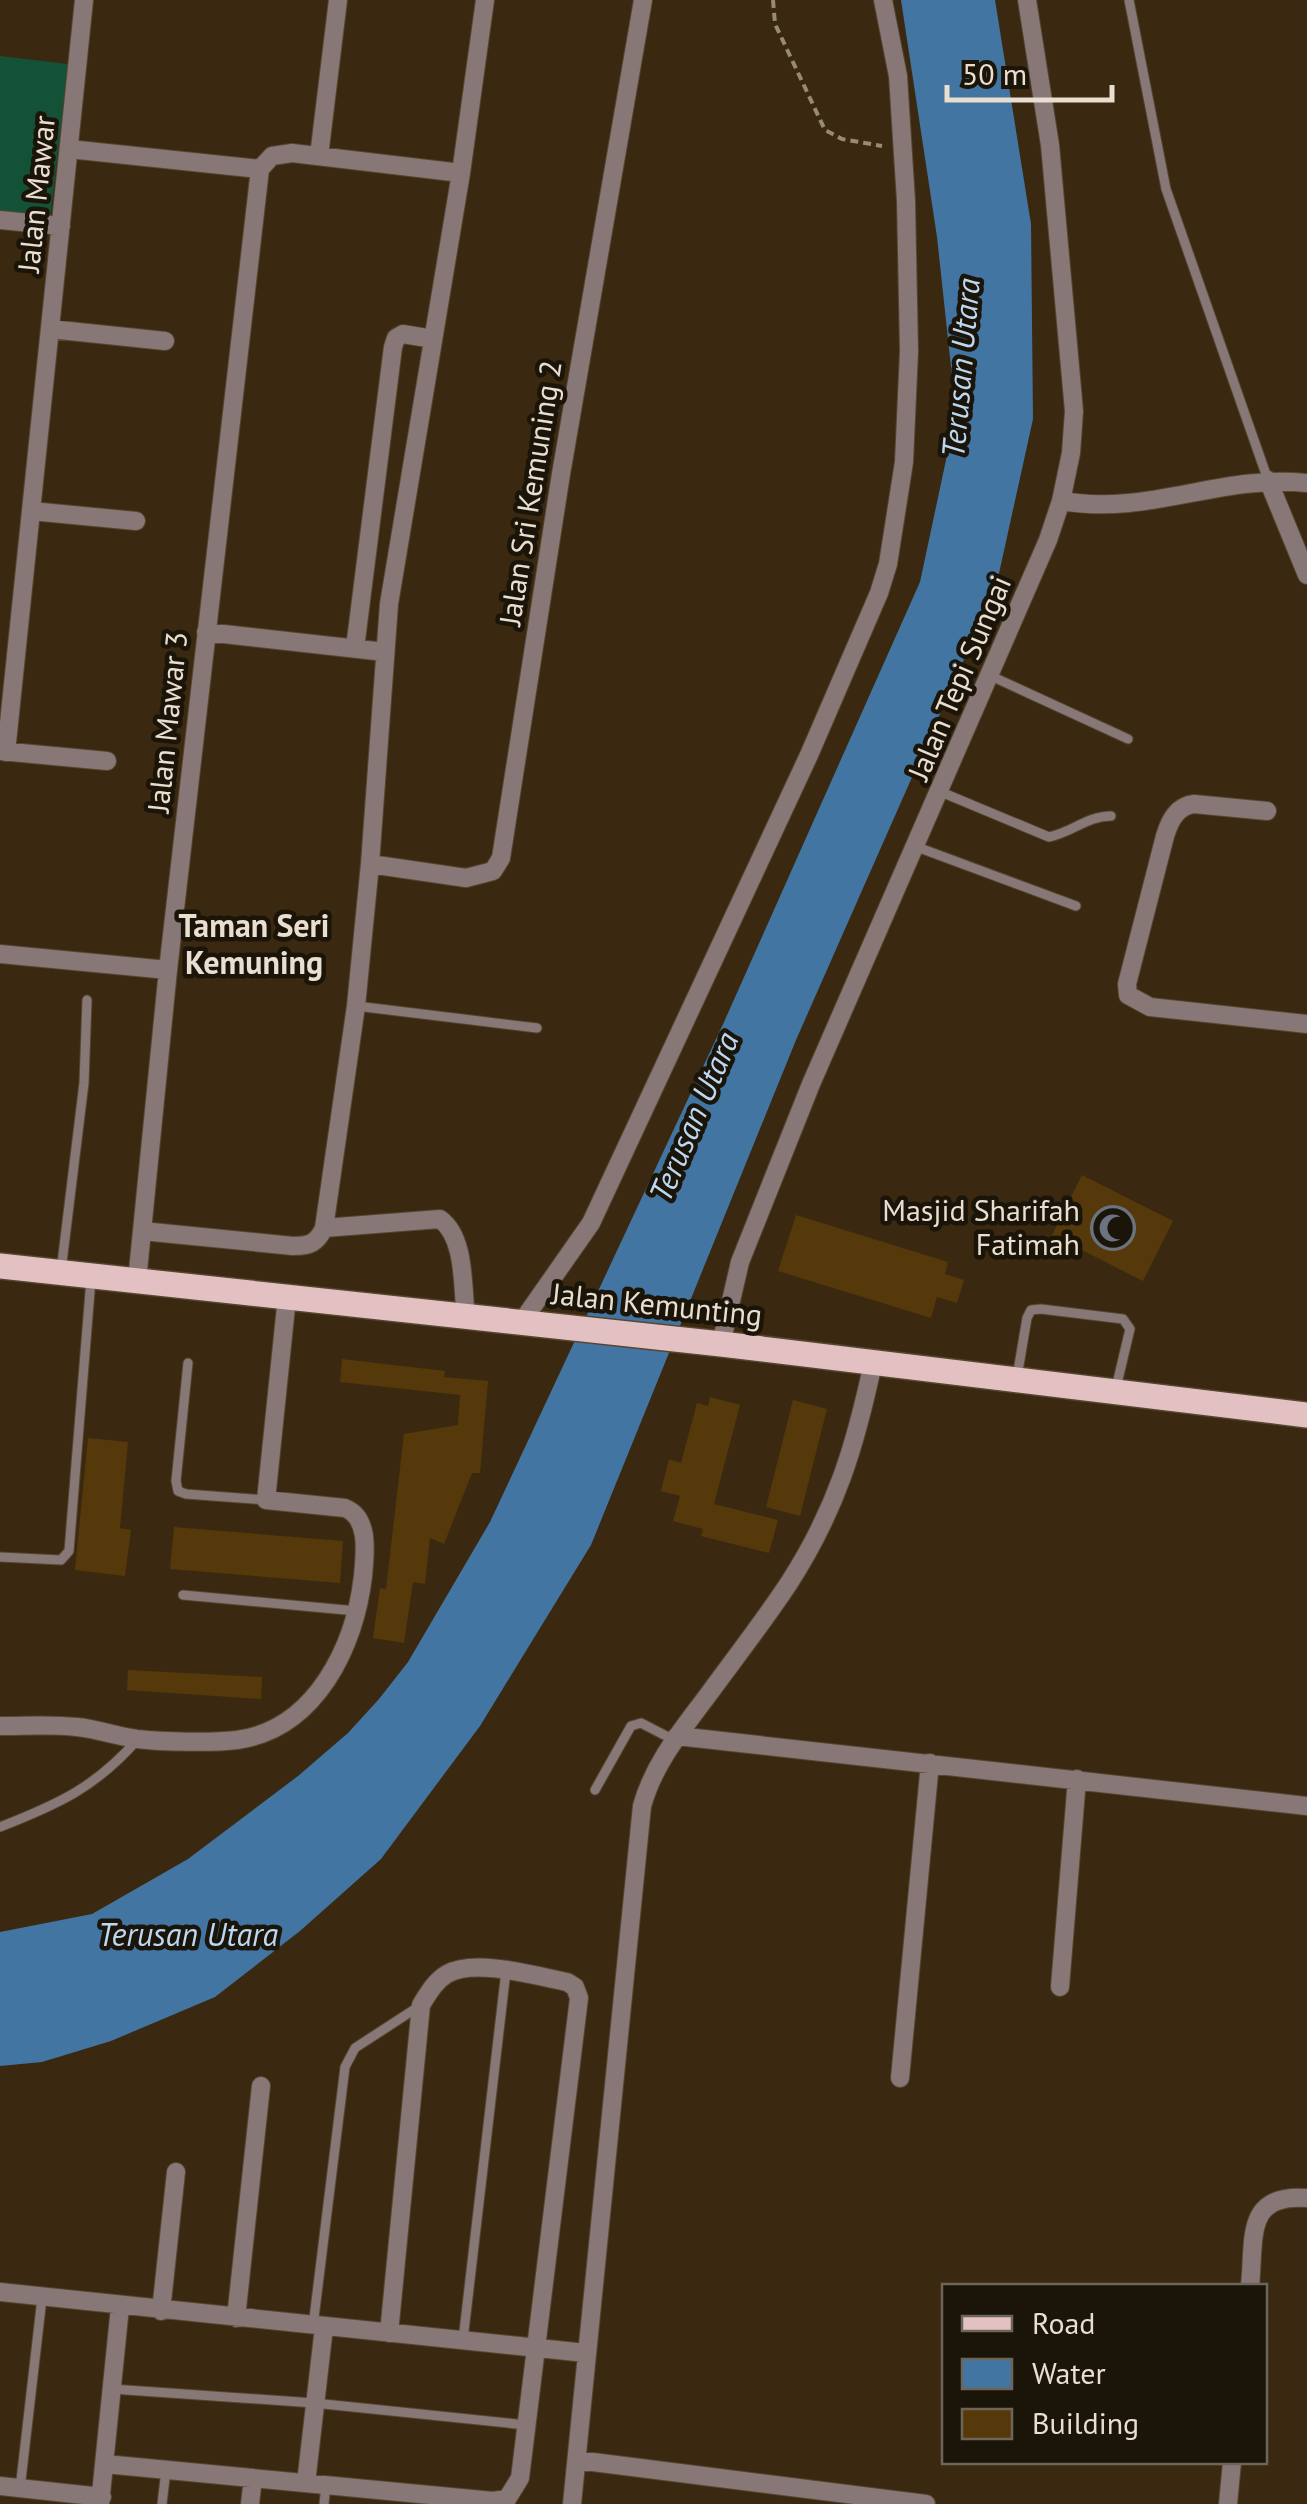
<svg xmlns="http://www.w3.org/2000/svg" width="1307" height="2504" font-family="'PT Sans',sans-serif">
<rect width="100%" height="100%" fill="#3a2910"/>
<path fill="#135237" d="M 0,56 L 68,64 L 50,219 L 0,213 Z"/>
<path fill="#4275a2" d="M 901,0 L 995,0 L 1031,224 L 1033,419 L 996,587 L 796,1040 L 591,1545 L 480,1726 L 381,1859 L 300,1931 L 215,1997 L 111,2041 L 42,2062 L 0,2066 L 0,1932 L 92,1914 L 188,1859 L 298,1776 L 348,1733 L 379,1699 L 408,1662 L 490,1522 L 724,1022 L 920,582 L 956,413 L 937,237 Z"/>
<path fill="#55390a" d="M 1082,1175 L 1173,1221 L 1143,1281 L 1052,1235 Z
M 796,1215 L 948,1262 L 945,1274 L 964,1280 L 957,1303 L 937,1297 L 931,1318 L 778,1271 Z
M 342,1359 L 445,1371 L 444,1377 L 488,1381 L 480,1473 L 472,1473 L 444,1544 L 430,1538 L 425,1584 L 413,1582 L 404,1643 L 373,1638 L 380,1588 L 386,1589 L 404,1434 L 458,1425 L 460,1395 L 340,1382 Z
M 710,1397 L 740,1405 L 714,1504 L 778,1520 L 769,1553 L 701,1536 L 703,1529 L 673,1521 L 680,1496 L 661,1491 L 669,1459 L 681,1463 L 697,1403 L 708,1406 Z
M 793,1400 L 827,1409 L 800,1516 L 766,1507 Z
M 88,1438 L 128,1442 L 120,1528 L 131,1530 L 125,1576 L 75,1570 Z
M 174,1527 L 343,1541 L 340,1583 L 170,1569 Z
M 128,1670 L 262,1677 L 261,1699 L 127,1690 Z"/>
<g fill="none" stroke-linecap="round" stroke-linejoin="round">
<g stroke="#56462f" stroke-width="11">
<path id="service" d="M 1129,0 L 1166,189 L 1268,480
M 991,676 L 1128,739
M 941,792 L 1049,837 C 1072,832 1088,816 1111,816
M 917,847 L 1076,906
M 356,1006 L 537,1028
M 61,1271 L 84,1083 L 87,1000
M 188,1363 L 176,1481 L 178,1491 L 186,1494 L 266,1500
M 1017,1377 L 1027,1318 L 1031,1310 L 1041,1309 L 1123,1319 L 1130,1329 L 1116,1388
M 0,1557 L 61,1560 L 69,1551 L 91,1279
M 183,1595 L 357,1611
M 595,1790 L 631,1726 L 641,1723 L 674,1740
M 0,1827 C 59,1804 96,1787 138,1739
M 313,2326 L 345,2067 L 355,2048 L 418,2007
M 463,2340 L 506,1971
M 112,2389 L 314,2403 L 526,2425
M 20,2489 L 42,2298
M 162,2504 L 166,2470
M 324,2504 L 326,2485"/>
</g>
<g stroke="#56462f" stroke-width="20">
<path id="minor" d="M 69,149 L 260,169
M 319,156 L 338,0
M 0,220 L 61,226
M 50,329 L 165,341
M 1268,480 L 1307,575
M 1061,501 C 1151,516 1219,474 1307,483
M 31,511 L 136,521
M 206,632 L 385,652
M 355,648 L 393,347 L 396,338 L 403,334 L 433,339
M 0,751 L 107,761
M 6,752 L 84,0
M 1267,811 L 1194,804 C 1177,806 1170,820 1165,836 L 1127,984 L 1128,995 L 1150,1007 L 1307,1024
M 370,864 L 466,878 L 493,871 L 501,858 L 561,474 L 643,0
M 0,954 L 168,970
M 324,1228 L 440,1219 C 466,1238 462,1287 466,1317
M 142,1231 L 293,1246 C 310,1246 317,1243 324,1228 L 356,1006 L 370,864 L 389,604 L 461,173 L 485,0
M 137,1281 L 168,970 L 260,169 L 272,156 L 292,153 L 461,173
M 521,1323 L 591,1223 L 809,755 L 879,593 L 888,564 L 904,462 L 909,351 L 906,201 L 898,76 L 883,0
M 721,1344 L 740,1262 L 811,1084 L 1048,540 L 1061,501 L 1071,453 L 1074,411 L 1050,145 L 1027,0
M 0,1726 C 25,1726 51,1724 77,1727 C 97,1729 117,1736 137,1739 C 161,1742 213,1743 237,1740 C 316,1729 355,1646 363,1576 C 365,1553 370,1518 345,1508 L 266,1500 L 287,1297
M 677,1736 L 1307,1806
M 1060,1987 L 1077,1779
M 900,2078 L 930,1763
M 1250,2286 C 1255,2239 1244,2193 1307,2198
M 0,2292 L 586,2353
M 161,2311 L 176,2172
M 236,2318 L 261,2086
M 577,2460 L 926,2504
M 105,2464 L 493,2501 L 507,2499 L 520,2478 L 579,1998 L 575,1987 L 567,1982 C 536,1976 475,1958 447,1974 C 435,1981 428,1994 421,2005 L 389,2333
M 306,2483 L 324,2327
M 0,2486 L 102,2497
M 100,2504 L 120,2307
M 250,2504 L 253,2478
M 572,2504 L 642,1806 C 654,1763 682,1730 708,1695 C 735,1658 764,1621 789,1583 C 836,1510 855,1447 873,1363
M 1228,2504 L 1232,2462"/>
</g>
<g stroke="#56462f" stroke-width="28">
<path id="primary" d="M 0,1266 L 721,1344 L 1307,1415"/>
</g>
<path stroke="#988a77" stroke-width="4" stroke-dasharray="8 5" stroke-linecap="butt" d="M 773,0 L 775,24 L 825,130 L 842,139 L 882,146"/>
<use href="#service" stroke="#877777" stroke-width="9"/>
<use href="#minor" stroke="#877777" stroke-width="18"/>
<use href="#primary" stroke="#e3c1c2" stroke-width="25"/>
</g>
<defs>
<g id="mosque-ring" transform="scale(2.25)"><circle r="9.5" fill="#1b1409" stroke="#6b7280" stroke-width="1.5"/><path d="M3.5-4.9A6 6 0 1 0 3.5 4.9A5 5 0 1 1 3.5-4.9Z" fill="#6b7280"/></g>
</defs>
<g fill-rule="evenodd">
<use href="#mosque-ring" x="1113" y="1228"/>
</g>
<g text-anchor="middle" stroke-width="9" stroke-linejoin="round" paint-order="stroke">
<g font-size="30" fill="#e9decf" stroke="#1b1409">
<text transform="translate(37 194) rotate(-84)" y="10">Jalan Mawar</text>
<text transform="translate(531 493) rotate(-81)" y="10">Jalan Sri Kemuning 2</text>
<text transform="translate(960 678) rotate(-67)" y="10">Jalan Tepi Sungai</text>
<text transform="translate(168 722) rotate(-84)" y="10">Jalan Mawar 3</text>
<text transform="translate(657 1305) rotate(6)" y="10">Jalan Kemunting</text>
</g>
<g font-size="30" fill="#e9decf" stroke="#1b1409" text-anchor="end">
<text x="1080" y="1221">Masjid Sharifah<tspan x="1080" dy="34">Fatimah</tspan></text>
</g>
<g font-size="32" font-style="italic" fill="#bcd7f2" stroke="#1b1409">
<text transform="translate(961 368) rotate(-85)" y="11">Terusan Utara</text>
<text transform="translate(694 1117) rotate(-67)" y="11">Terusan Utara</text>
<text x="188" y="1946">Terusan Utara</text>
</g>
<g font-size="32" font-weight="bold" fill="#e9decf" stroke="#1b1409">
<text x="254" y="937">Taman Seri<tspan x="254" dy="37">Kemuning</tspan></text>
</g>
</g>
<rect x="942" y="2284" width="325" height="180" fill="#1b1409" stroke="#6d6558" stroke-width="2.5"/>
<rect x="962" y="2316" width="50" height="15" fill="#e3c1c2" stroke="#6d6558" stroke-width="2.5"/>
<text x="1032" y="2334" font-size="30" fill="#e9decf">Road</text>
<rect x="962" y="2359" width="50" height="30" fill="#4275a2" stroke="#6d6558" stroke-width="2.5"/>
<text x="1032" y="2384" font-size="30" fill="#e9decf">Water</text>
<rect x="962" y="2409" width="50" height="30" fill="#55390a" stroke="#6d6558" stroke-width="2.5"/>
<text x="1032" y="2434" font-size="30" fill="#e9decf">Building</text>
<path d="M947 85v15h165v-15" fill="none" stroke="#e9decf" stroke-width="5"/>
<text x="962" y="85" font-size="30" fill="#e9decf" stroke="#1b1409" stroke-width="8" paint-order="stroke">50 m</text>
</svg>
